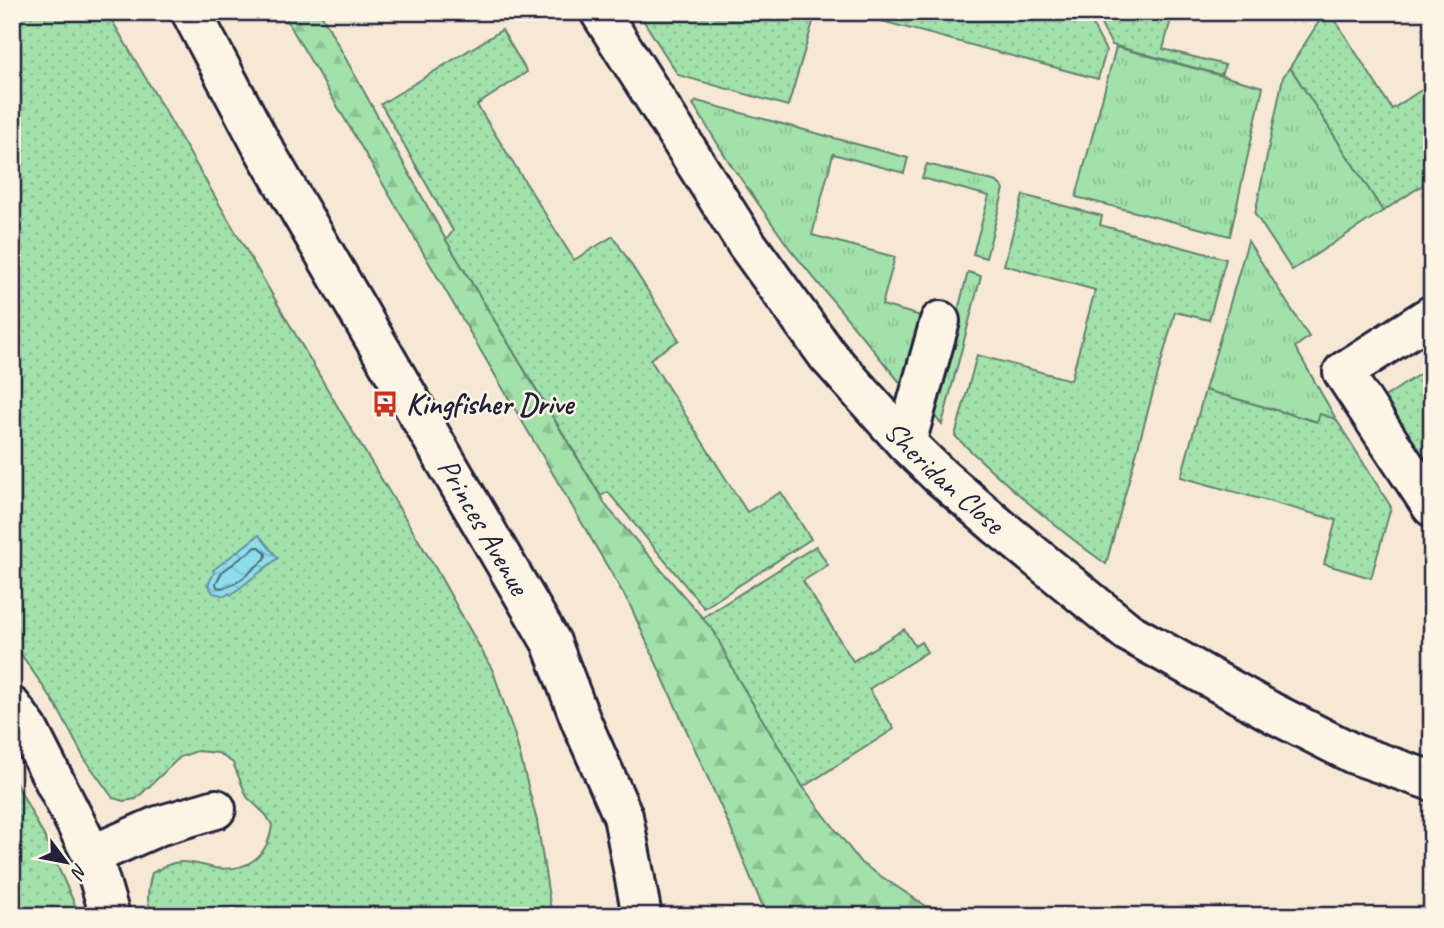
<svg xmlns="http://www.w3.org/2000/svg" width="1444" height="928" font-family="Caveat,sans-serif">
<defs>
<pattern id="grass-tufts" width="24" height="20" patternUnits="userSpaceOnUse" patternTransform="scale(1.75)"><rect width="24" height="20" fill="#a2e1aa"/><path d="M3 7l-1-3M5 7V3M7 7l1-3M15 17l-1-3M17 17v-4M19 17l1-3" fill="none" stroke="#8bc193"/></pattern>
<pattern id="forest-firs" width="22" height="20" patternUnits="userSpaceOnUse" patternTransform="scale(1.75)"><rect width="22" height="20" fill="#a2e1aa"/><path d="M5 1l3.5 6h-7zM16 11l3.5 6h-7z" fill="#8bc193"/></pattern>
<pattern id="park-dots" width="8" height="8" patternUnits="userSpaceOnUse" patternTransform="scale(1.75)"><rect width="8" height="8" fill="#a2e1aa"/><path d="M2 2h.1M6 6h.1" fill="none" stroke="#8bc193" stroke-width="1.8" stroke-linecap="round"/></pattern>
<pattern id="water-waves" width="16" height="10" patternUnits="userSpaceOnUse" patternTransform="scale(1.75)"><rect width="16" height="10" fill="#8edeea"/><path d="M0 5q4-4 8 0t8 0" fill="none" stroke="#7abeca"/></pattern>
</defs>
<rect width="100%" height="100%" fill="#f7e8d5"/>
<filter id="ink" filterUnits="userSpaceOnUse"><feTurbulence type="fractalNoise" baseFrequency=".0143" numOctaves="2"/><feDisplacementMap in="SourceGraphic" scale="14" xChannelSelector="R" yChannelSelector="G"/><feConvolveMatrix kernelMatrix="1 2 1 2 8 2 1 2 1" color-interpolation-filters="sRGB"/></filter>
<g filter="url(#ink)">
<path fill="url(#grass-tufts)" stroke="#628272" stroke-width="2" d="M 1116,47 L 1263,87 L 1230,236 L 1076,197 Z
M 1290,67 L 1383,211 L 1292,270 L 1255,214 L 1283,77 Z
M 697,101 L 908,158 L 904,173 L 833,154 L 812,235 L 895,257 L 882,305 L 921,316 L 903,386 L 790,249 L 729,162 L 693,104 Z
M 927,164 L 997,182 L 1004,189 L 986,258 L 973,254 L 989,196 L 922,178 Z
M 1248,241 L 1309,337 L 1295,347 L 1336,419 L 1320,415 L 1318,422 L 1205,390 Z
M 968,272 L 981,276 L 942,424 L 931,413 Z"/>
<path fill="url(#forest-firs)" stroke="#628272" stroke-width="2" d="M 282,12 L 320,12 L 446,240 L 607,507 L 714,631 L 737,677 L 803,787 L 861,863 L 926,906 L 960,916 L 770,916 L 761,903 L 730,827 L 630,605 Z"/>
<path fill="url(#park-dots)" stroke="#628272" stroke-width="2" d="M 12,12 L 107,12 L 342,414 L 436,569 L 493,671 L 515,736 L 537,821 L 552,916 L 151,916 C 146,901 148,888 152,873 C 161,868 171,862 182,862 C 193,862 204,866 215,868 C 247,872 268,857 272,825 L 266,815 L 247,797 L 233,763 L 218,753 L 197,751 L 180,757 L 136,799 L 123,801 L 113,798 L 84,758 L 57,707 L 12,641 L 12,338 C 23,321 18,304 12,287 Z
M 638,12 L 816,12 L 788,106 L 678,75 Z
M 848,12 L 1086,12 L 1106,51 L 1098,79 Z
M 1094,12 L 1173,12 L 1163,49 L 1225,65 L 1221,75 L 1112,45 Z
M 1325,12 L 1330,12 L 1392,109 L 1432,83 L 1432,179 L 1383,211 L 1290,67 Z
M 502,30 L 527,72 L 477,105 L 574,260 L 613,236 L 679,340 L 650,359 L 747,512 L 781,492 L 811,539 L 704,608 L 608,492 L 601,496 L 446,240 L 453,231 L 381,104 Z
M 1023,195 L 1102,216 L 1100,225 L 1226,259 L 1209,320 L 1175,312 L 1106,564 C 1051,525 1003,482 955,436 L 977,355 L 1071,380 L 1095,290 L 1004,265 Z
M 1432,366 L 1432,473 L 1383,398 Z
M 1205,390 L 1317,422 L 1320,414 L 1336,419 L 1391,507 L 1371,578 L 1324,564 L 1336,520 L 1181,477 Z
M 816,546 L 828,565 L 803,581 L 853,661 L 904,629 L 915,646 L 921,642 L 927,652 L 869,689 L 894,729 L 803,787 L 737,677 L 714,631 L 702,618 Z
M 12,775 L 45,838 L 80,916 L 12,916 Z"/>
<path fill="url(#water-waves)" stroke="#6393a4" stroke-width="2" d="M 259,535 L 278,558 L 231,595 L 229,593 L 225,596 L 213,593 L 208,585 L 214,573 L 213,570 Z"/>
<g fill="none" stroke-linecap="round" stroke-linejoin="round">
<path stroke="#4d6d81" stroke-width="2" d="M 256,547 L 260,547 L 266,554 L 265,559 C 253,568 233,592 217,587 L 216,583 L 222,572 Z"/>
<g stroke="#22223b" stroke-width="44">
<g id="minor">
<path id="s1" d="M 191,12 L 262,146 L 551,642 L 581,721 L 623,816 L 642,916"/>
<path id="s2" d="M 600,12 L 746,243 L 828,356 L 906,443 L 939,475 L 998,526 L 1128,632 L 1273,713 L 1354,754 L 1432,781"/>
<path d="M 1432,315 L 1343,372 L 1432,507"/>
<path d="M 906,443 L 940,321"/>
<path d="M 12,707 L 28,729 L 92,855 L 110,916"/>
<path d="M 92,855 L 158,826 L 216,809"/>
</g>
</g>
<use href="#minor" stroke="#fcf5e5" stroke-width="38"/>
</g>
</g>
<defs>
<g id="bus-bare" transform="scale(2.1)"><path d="M-5-6H5V4H4V6H2V4H-2V6H-4V4H-5ZM-3.5-4V0h7V-4ZM-3.5 1.2v1.5H-2V1.2ZM2 1.2v1.5H3.5V1.2Z" fill="#c8321e" stroke="#fcf5e5" stroke-width="2.5" paint-order="stroke"/></g>
</defs>
<g fill-rule="evenodd">
<use href="#bus-bare" x="385" y="404"/>
</g>
<g text-anchor="middle" stroke-width="5" stroke-linejoin="round" paint-order="stroke">
<g font-size="30" font-weight="bold" fill="#22223b" stroke="#fcf5e5" text-anchor="start">
<text x="406" y="414">Kingfisher Drive</text>
</g>
<g font-size="30" fill="#22223b" stroke="#fcf5e5">
<text dy="10" stroke="none"><textPath href="#s2" startOffset="581">Sheridan Close</textPath></text>
<text dy="10" stroke="none"><textPath href="#s1" startOffset="592">Princes Avenue</textPath></text>
</g>
</g>
<rect width="1444" height="928" fill="none" stroke="#fcf5e5" stroke-width="42"/>
<rect x="21" y="21" width="1402" height="886" fill="none" stroke="#22223b" stroke-width="2.5" filter="url(#ink)"/>
<g transform="translate(66 862) rotate(122)" stroke="#fcf5e5" stroke-width="5" paint-order="stroke">
<path d="M0-5L12 26L0 18L-12 26Z" fill="#22223b"/>
<text y="-10" font-size="19" font-weight="bold" text-anchor="middle" fill="#22223b">N</text>
</g>
</svg>
